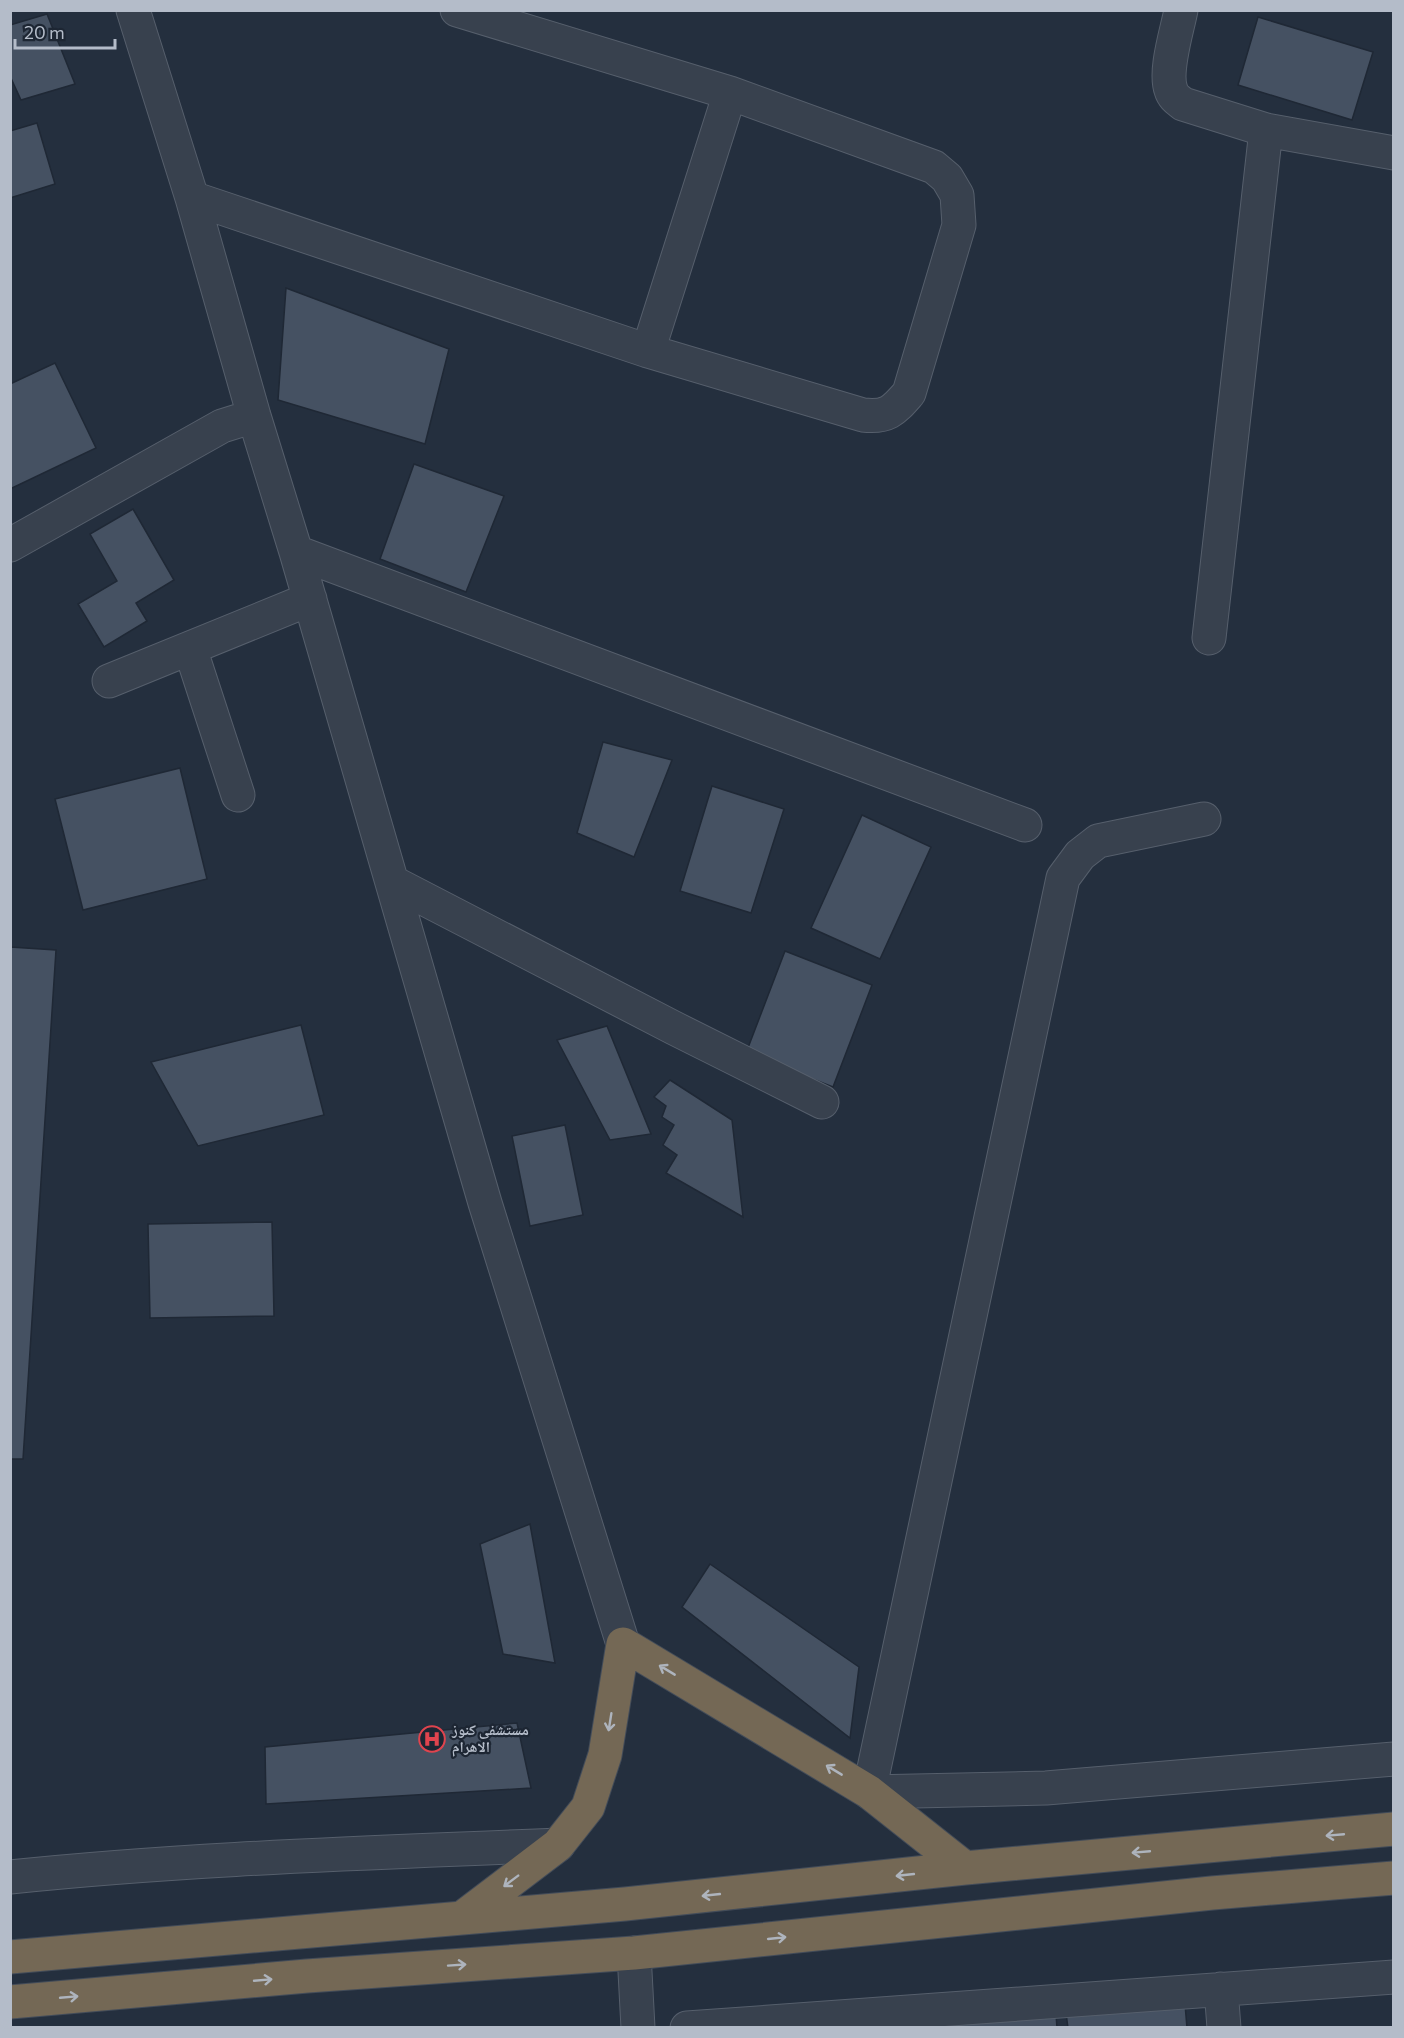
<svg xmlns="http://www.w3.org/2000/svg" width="1404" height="2038" font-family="Commissioner,'Noto Naskh Arabic',sans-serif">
<rect width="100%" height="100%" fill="#242f3e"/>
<path fill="#455162" stroke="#1f2835" stroke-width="1.5" d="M 47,14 L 75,84 L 21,100 L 10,76 L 10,25 Z
M 1258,17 L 1373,52 L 1352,120 L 1238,85 Z
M 37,123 L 55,184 L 10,198 L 10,131 Z
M 286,288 L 449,349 L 425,444 L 278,400 Z
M 55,363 L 96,448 L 10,489 L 10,384 Z
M 414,464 L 504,496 L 466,592 L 380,559 Z
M 133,509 L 174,580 L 136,603 L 147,621 L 104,647 L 78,604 L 117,581 L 90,534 Z
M 603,742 L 672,760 L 634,857 L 577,833 Z
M 180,768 L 207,879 L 83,910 L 55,799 Z
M 712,786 L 784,809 L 751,913 L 680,891 Z
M 862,815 L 931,847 L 880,959 L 811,928 Z
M 10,947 L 56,950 L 23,1459 L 10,1459 Z
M 785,951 L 872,985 L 833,1087 L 746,1053 Z
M 301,1025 L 324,1115 L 198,1146 L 151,1062 Z
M 607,1026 L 651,1134 L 610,1140 L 557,1040 Z
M 670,1080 L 732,1120 L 743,1217 L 666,1173 L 677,1155 L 663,1145 L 674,1125 L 662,1117 L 666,1106 L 654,1097 Z
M 565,1125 L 583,1215 L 530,1226 L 512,1136 Z
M 272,1222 L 274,1316 L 150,1318 L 148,1224 Z
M 530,1524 L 555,1663 L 503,1654 L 480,1544 Z
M 710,1564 L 859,1667 L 850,1738 L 682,1607 Z
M 517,1723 L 531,1788 L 266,1804 L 265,1747 Z
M 1185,2004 L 1187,2028 L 1068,2028 L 1066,2013 Z
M 1056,2014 L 1057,2028 L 952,2028 L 951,2024 Z"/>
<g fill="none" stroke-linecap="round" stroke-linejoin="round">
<g stroke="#565f6c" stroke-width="35">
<path id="minor" d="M 133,10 L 192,198 L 254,416 L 296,552 L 485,1203 L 623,1644
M 1181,10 C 1177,31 1164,71 1171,90 C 1173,97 1178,100 1183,104 L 1266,130 L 1394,153
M 192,198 L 648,351 L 863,415 C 888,418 894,410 909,393 L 959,225 L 957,195 L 947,178 L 934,167 L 730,93 L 457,10
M 648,351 L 730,93
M 10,545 L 222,426 L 254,416
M 296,552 L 1025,825
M 1209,638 L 1266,130
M 190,648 L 238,795
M 109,681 L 310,599
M 1204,819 L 1098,841 L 1080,855 L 1063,878 L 869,1792 L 1046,1788 L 1394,1759
M 392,882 L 674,1028 L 822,1102
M 10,1877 C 192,1858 375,1853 558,1845
M 634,1953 L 638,2028
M 1221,1989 L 1224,2028
M 687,2028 L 1394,1977"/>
</g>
<g stroke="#434c59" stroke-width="35">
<path id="highway" d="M 462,1918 L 558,1845 L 588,1807 L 605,1755 L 623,1644 L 869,1792 L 965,1868
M 10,1957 L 625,1904 L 965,1868 L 1394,1829
M 10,2002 L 307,1976 L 634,1953 L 1212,1893 L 1394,1878"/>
</g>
<use href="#minor" stroke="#38414e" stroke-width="33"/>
<use href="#highway" stroke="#746855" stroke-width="33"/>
</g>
<defs><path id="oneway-shaft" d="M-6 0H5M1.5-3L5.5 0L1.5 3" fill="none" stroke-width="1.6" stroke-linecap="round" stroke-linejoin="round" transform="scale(1.5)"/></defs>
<g stroke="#aeb4bd">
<use href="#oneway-shaft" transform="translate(667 1670) rotate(-149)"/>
<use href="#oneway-shaft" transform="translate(610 1722) rotate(99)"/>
<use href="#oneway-shaft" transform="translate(834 1770) rotate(-149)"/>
<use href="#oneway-shaft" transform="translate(1335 1835) rotate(175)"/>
<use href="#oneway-shaft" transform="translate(1141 1852) rotate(175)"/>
<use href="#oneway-shaft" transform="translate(905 1875) rotate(174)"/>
<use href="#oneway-shaft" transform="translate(511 1881) rotate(143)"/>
<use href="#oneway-shaft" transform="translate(711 1895) rotate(174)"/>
<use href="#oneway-shaft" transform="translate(777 1938) rotate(-6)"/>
<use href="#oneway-shaft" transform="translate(457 1965) rotate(-4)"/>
<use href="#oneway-shaft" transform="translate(263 1980) rotate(-5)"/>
<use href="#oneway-shaft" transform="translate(69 1997) rotate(-5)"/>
</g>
<defs>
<g id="hospital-ring" transform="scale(1.35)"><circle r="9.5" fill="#1d2633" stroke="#e0444e" stroke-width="1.5"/><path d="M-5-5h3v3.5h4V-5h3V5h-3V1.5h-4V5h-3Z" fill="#e0444e"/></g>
</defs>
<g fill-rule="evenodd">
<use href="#hospital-ring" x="432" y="1739"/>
</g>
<g text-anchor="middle" stroke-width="4.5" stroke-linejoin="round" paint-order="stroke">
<g font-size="15" font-weight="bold" fill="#b4bcc9" stroke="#1d2633" text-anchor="start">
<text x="452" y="1735">مستشفى كنوز<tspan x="452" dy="17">الاهرام</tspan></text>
</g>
</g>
<rect width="1404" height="2038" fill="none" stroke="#b4bcc9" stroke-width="24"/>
<path d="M15 39v9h100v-9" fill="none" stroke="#b4bcc9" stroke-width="3"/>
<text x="24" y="39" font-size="18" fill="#b4bcc9" stroke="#1d2633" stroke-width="4.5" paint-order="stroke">20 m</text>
</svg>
